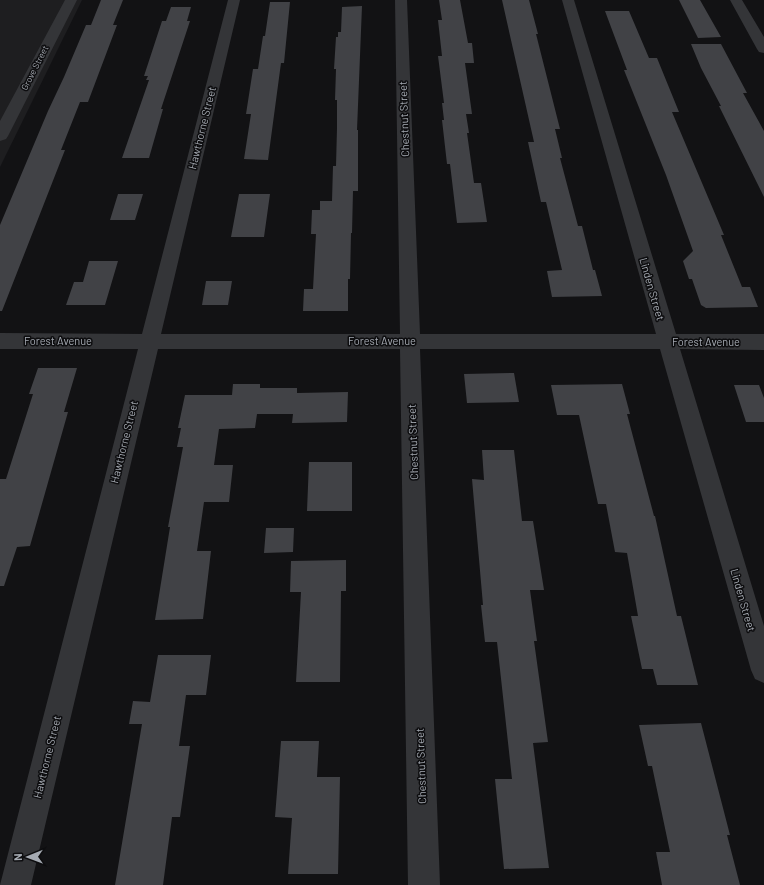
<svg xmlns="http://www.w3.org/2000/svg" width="764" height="885" font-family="Barlow,sans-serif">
<rect width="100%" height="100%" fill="#121214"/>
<path fill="#1e1e20" d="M 0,0 L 82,0 L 0,167 Z"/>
<path fill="#414246" d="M 101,0 L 123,0 L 113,25 L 117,25 L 88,102 L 80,102 L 61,150 L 65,150 L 2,311 L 0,311 L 0,225 L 48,111 L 64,77 L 86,25 L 91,25 Z
M 439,0 L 460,0 L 468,43 L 472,43 L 474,63 L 465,63 L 472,114 L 466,114 L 469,133 L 467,133 L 474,183 L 481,183 L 487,222 L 457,223 L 450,164 L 447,164 L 442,120 L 444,120 L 442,103 L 444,103 L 438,56 L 442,56 L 438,20 L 442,20 Z
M 502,0 L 529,0 L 538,34 L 536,34 L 560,129 L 555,129 L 562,158 L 560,158 L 578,226 L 582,226 L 593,270 L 595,270 L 602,296 L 552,297 L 547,271 L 562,270 L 546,202 L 541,202 L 528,142 L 534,142 Z
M 679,0 L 700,0 L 721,37 L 698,38 Z
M 270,2 L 290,2 L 284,63 L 281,63 L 268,160 L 244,159 L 251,114 L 246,114 L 253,69 L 258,69 L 263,36 L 265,36 Z
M 362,6 L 357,130 L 358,130 L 358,191 L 353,191 L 352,233 L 351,233 L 350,279 L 348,279 L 348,311 L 303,311 L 304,289 L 313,289 L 316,234 L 311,234 L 312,210 L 320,210 L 320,201 L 332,201 L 333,166 L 336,166 L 337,128 L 337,100 L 335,100 L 336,69 L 334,69 L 336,37 L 338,37 L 338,32 L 341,32 L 342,7 Z
M 171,7 L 191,7 L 187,21 L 190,21 L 161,109 L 163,109 L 149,158 L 122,158 L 149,80 L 146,80 L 148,76 L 144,76 L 162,21 L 166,21 Z
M 605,11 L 629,11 L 649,58 L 657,58 L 679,112 L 672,112 L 724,235 L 721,235 L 742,287 L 750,287 L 758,307 L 706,308 L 701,305 L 692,279 L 689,279 L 683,261 L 693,251 L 666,175 L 624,70 L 627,70 Z
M 691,44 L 721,44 L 747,93 L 743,93 L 764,131 L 764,197 L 719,106 L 721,106 L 701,68 Z
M 118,194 L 143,194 L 135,220 L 110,220 Z
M 239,194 L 270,194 L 264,237 L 231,237 Z
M 89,261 L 118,261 L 105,305 L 66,305 L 74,282 L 83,282 Z
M 206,281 L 232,281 L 228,305 L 202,305 Z
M 38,368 L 77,368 L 64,412 L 68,412 L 30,546 L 17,547 L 4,586 L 0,586 L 0,479 L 6,479 L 33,394 L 29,394 Z
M 514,373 L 519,402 L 467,403 L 464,374 Z
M 233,384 L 260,384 L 260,388 L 297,388 L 297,393 L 348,392 L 347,422 L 292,423 L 293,414 L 257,414 L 255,428 L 219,429 L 214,465 L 233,465 L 229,502 L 204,502 L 197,551 L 211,551 L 203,619 L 155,620 L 170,527 L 168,527 L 183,447 L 177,447 L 181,428 L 178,428 L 185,395 L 232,395 Z
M 622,384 L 630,414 L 627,414 L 654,516 L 655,516 L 677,616 L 681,616 L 698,685 L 657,685 L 653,669 L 642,669 L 631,616 L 638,616 L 627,553 L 615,552 L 606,504 L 598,504 L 579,415 L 557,415 L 551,385 Z
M 734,385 L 759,385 L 764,398 L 764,422 L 746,422 Z
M 482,450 L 514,450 L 522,521 L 533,521 L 544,590 L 530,590 L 537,641 L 534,641 L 548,742 L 533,743 L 549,868 L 504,869 L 495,779 L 512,779 L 497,642 L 485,642 L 481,605 L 483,605 L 472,479 L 484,480 Z
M 309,462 L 352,462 L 352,511 L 307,511 Z
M 266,528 L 294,528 L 293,552 L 264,553 Z
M 346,560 L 346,591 L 341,591 L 340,682 L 296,682 L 301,592 L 290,592 L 291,561 Z
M 158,655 L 211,655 L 206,695 L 186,695 L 179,746 L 190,746 L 180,817 L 172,817 L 163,885 L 115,885 L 142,724 L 129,724 L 133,701 L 150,702 Z
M 701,723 L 730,835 L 727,835 L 740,885 L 662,885 L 656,852 L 670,852 L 652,766 L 648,766 L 639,725 Z
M 281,741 L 319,741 L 317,777 L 340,777 L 338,874 L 288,874 L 292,818 L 275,817 Z"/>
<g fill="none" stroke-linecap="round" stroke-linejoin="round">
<path fill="#343538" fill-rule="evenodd" d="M 65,0 L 77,0 L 8,136 L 6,139 L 0,141 L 0,121 Z
M 228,0 L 240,0 L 161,334 L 400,334 L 395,0 L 407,0 L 420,334 L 656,334 L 562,0 L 574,0 L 676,334 L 764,334 L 764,350 L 680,349 L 764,626 L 764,683 L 755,679 L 751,670 L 660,349 L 420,349 L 440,885 L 408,885 L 400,349 L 158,349 L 31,885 L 0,885 L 138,349 L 0,349 L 0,333 L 142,334 Z
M 730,0 L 742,0 L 764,37 L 764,53 L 759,52 L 757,49 Z"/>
</g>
<g text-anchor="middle" stroke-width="3" stroke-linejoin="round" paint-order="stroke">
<g font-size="9" fill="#a5aab2" stroke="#0d0d0f">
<text transform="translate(35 68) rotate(-63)" y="3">Grove Street</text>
</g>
<g font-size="11" fill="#a5aab2" stroke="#0d0d0f">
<text transform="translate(404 119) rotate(-92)" y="4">Chestnut Street</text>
<text transform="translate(202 128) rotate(-76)" y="4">Hawthorne Street</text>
<text transform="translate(652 289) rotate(74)" y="4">Linden Street</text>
<text x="58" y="345">Forest Avenue</text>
<text x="382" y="345">Forest Avenue</text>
<text x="706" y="346">Forest Avenue</text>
<text transform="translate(124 442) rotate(-76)" y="4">Hawthorne Street</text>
<text transform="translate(413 442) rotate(-92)" y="4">Chestnut Street</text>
<text transform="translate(743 600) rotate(74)" y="4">Linden Street</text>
<text transform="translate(47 757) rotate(-76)" y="4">Hawthorne Street</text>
<text transform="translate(421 766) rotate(-92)" y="4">Chestnut Street</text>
</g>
</g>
<g transform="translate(28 857) rotate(269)" stroke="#0d0d0f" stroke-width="3" paint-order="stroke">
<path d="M0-3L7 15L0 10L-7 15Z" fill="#a5aab2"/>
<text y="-6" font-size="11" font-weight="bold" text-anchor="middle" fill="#a5aab2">N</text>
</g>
</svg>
